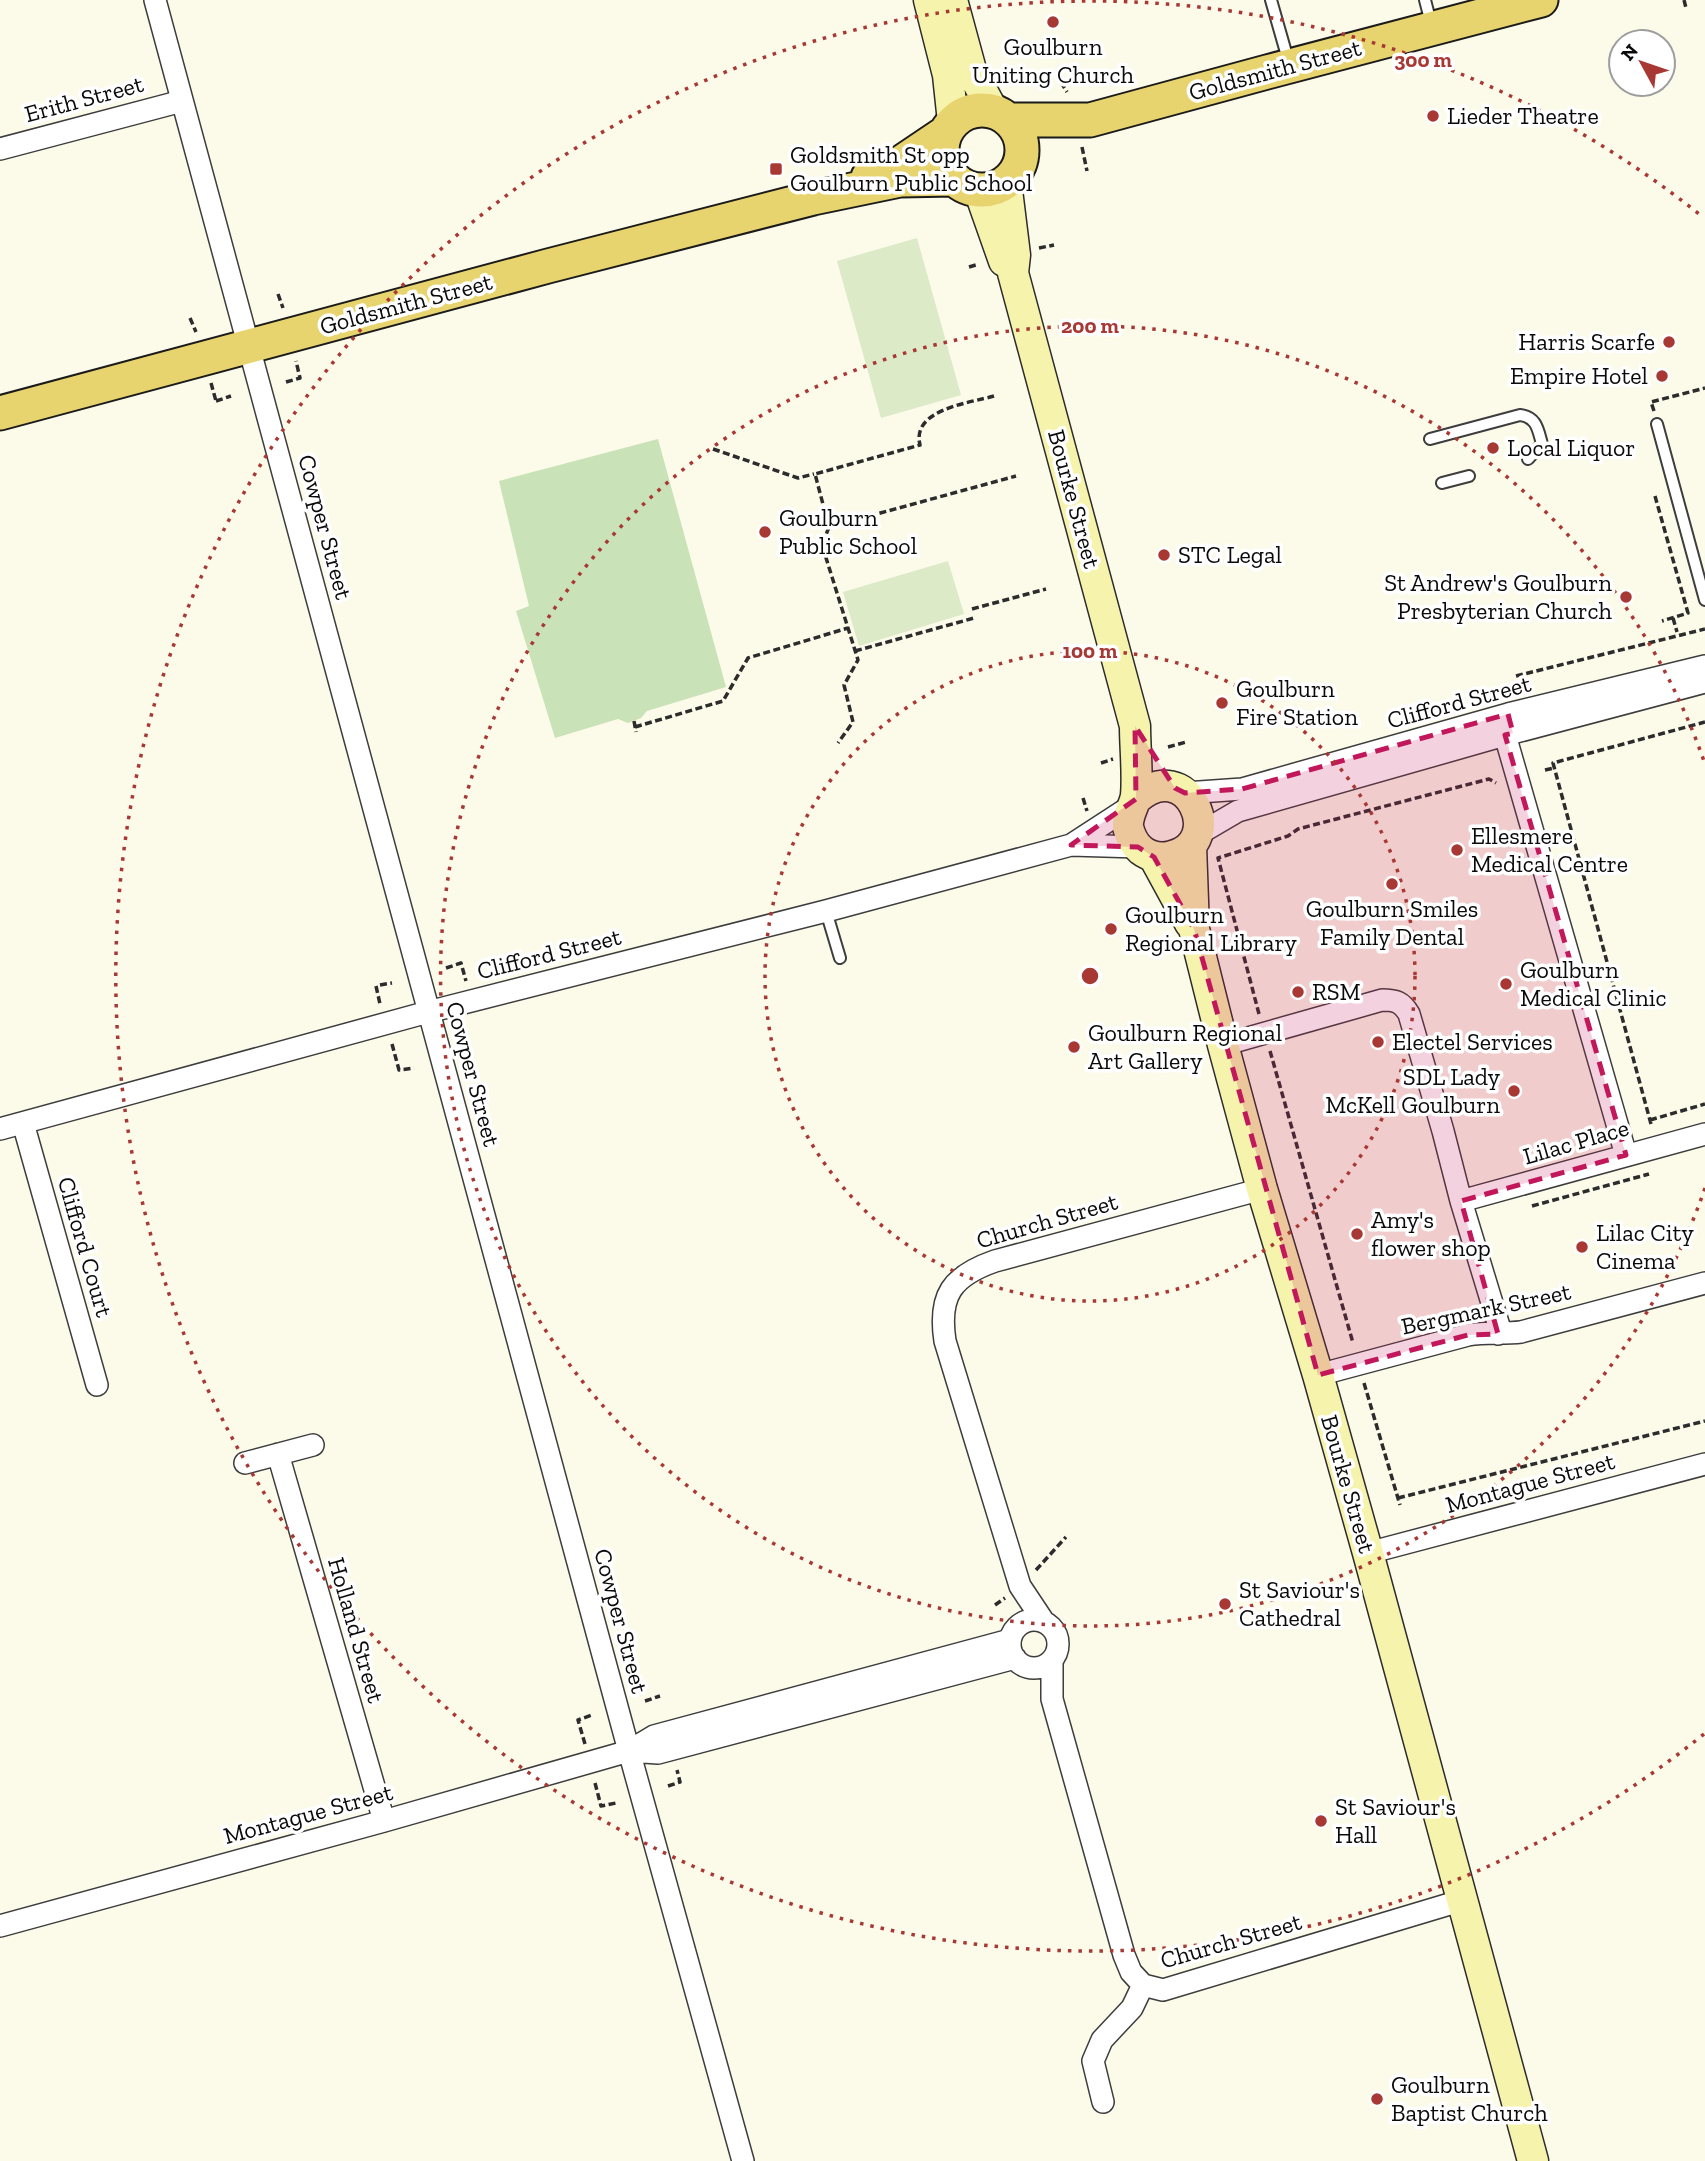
<svg xmlns="http://www.w3.org/2000/svg" width="1705" height="2161" font-family="'Zilla Slab',serif">
<rect width="100%" height="100%" fill="#fcfae9"/>
<path fill="#cae2b8" d="M 658,439 L 726,687 L 647,711 L 641,718 L 628,723 L 618,719 L 555,738 L 516,611 L 529,606 L 499,481 Z"/>
<path fill="#dceac8" d="M 917,238 L 961,395 L 881,418 L 837,261 Z
M 948,561 L 964,614 L 859,646 L 843,592 Z"/>
<g fill="none" stroke-linecap="round" stroke-linejoin="round">
<g stroke="#3d3d3d" stroke-width="14">
<path id="lane" d="M 1271,0 L 1289,63
M 1425,0 L 1432,27
M 1657,424 L 1705,600
M 1430,439 L 1520,415 C 1537,417 1538,430 1542,444 L 1528,459
M 1442,483 L 1469,476
M 826,911 L 840,958"/>
</g>
<g stroke="#3d3d3d" stroke-width="24">
<path id="street" d="M 155,0 L 629,1751 L 743,2161
M 0,149 L 182,101
M 1505,735 L 1626,1155
M 1185,793 L 1242,789 L 1508,714 L 1705,666
M 1197,835 L 1238,811 L 1505,735 L 1705,682
M 1071,845 L 1131,806
M 1223,1045 L 1382,1000 C 1396,1000 1402,1002 1409,1014 L 1443,1131 L 1461,1201 L 1499,1326 L 1498,1334
M 23,1123 L 97,1385
M 0,1129 L 428,1012 L 826,911 L 1071,845 L 1138,847
M 1461,1201 L 1705,1134
M 1318,1375 L 1468,1335 C 1486,1332 1503,1334 1521,1332 L 1705,1283
M 278,1454 L 384,1821
M 245,1463 L 313,1445
M 1368,1553 L 1705,1464
M1010 1644a24 24 0 1 1 48 0a24 24 0 1 1-48 0Z
M 1044,1622 L 1020,1586 L 945,1341 C 938,1295 952,1276 995,1261 L 1262,1189
M 1052,1660 L 1052,1699 L 1124,1955 L 1131,1972 L 1143,1985 L 1163,1990 L 1463,1900
M 629,1751 L 658,1753 L 1015,1658
M 0,1926 L 384,1821 L 629,1751 L 654,1736 L 1010,1640
M 1103,2102 L 1093,2061 L 1102,2040 L 1132,2008 L 1143,1985"/>
</g>
<g stroke="#2c2c2c" stroke-width="33">
<path id="secondary" d="M 929,0 L 948,75 L 953,122
M 952,0 L 971,70 L 993,111
M 1006,182 L 1015,255 L 1013,273 L 1135,726 C 1135,749 1138,773 1136,796 C 1134,807 1127,815 1128,827 C 1130,836 1134,844 1141,850 C 1150,857 1162,859 1172,856 C 1228,842 1187,753 1136,799
M 979,190 L 1004,261
M 1191,845 L 1194,929 L 1223,1045 L 1262,1189 L 1318,1375 L 1368,1553 L 1533,2161
M 1154,857 L 1190,923"/>
</g>
<g stroke="#1b1b1b" stroke-width="37">
<path id="primary" d="M942 150a40 40 0 1 1 80 0a40 40 0 1 1-80 0Z
M 1009,120 L 1090,120 L 1267,72 L 1541,0
M 868,177 L 896,166 L 945,133
M 0,413 L 548,266 L 813,198 L 900,180 L 954,179"/>
</g>
<path stroke="#2c2c2c" stroke-width="3.5" stroke-dasharray="7 3.5" stroke-linecap="butt" d="M 1684,0 L 1686,8
M 1061,82 L 1067,92
M 1082,147 L 1087,171
M 1039,248 L 1054,245
M 969,267 L 979,264
M 278,294 L 283,308
M 190,318 L 196,332
M 286,382 L 300,378 L 296,361
M 211,383 L 216,401
M 994,396 C 970,403 911,409 920,445 L 815,474 L 829,527 L 1016,476
M 216,401 L 231,396
M 1654,411 L 1651,402 L 1705,388
M 713,449 L 798,478 L 814,474
M 1655,496 L 1688,613 L 1662,621
M 829,527 L 822,545 L 858,660 L 844,685 L 853,722 L 838,743
M 972,609 L 1046,589
M 1673,618 L 1677,632
M 855,651 L 974,618
M 1516,676 L 1705,629
M 634,721 L 636,732
M 635,727 L 723,701 L 748,658 L 848,628
M 1168,747 L 1186,742
M 1101,763 L 1113,759
M 1545,770 L 1554,768
M 1083,798 L 1087,811
M 446,968 L 461,963 L 466,981
M 380,985 L 392,983
M 376,986 L 380,1004
M 1259,1014 L 1218,858 L 1288,836 L 1298,829 L 1485,780 L 1489,779 L 1496,783
M 392,1044 L 399,1070 L 414,1068
M 1270,1051 L 1353,1343
M 1650,1120 L 1705,1104
M 1651,1124 L 1553,763 L 1705,722
M 1532,1206 L 1649,1174
M 1364,1383 L 1400,1505
M 1398,1498 L 1705,1421
M 1036,1570 L 1066,1537
M 995,1605 L 1005,1598
M 645,1701 L 660,1696
M 585,1744 L 578,1720 L 592,1715
M 595,1783 L 601,1806 L 616,1803
M 668,1786 L 680,1782 L 677,1770"/>
<use href="#lane" stroke="#fff" stroke-width="10"/>
<use href="#street" stroke="#fff" stroke-width="21"/>
<use href="#secondary" stroke="#f5f3ac" stroke-width="30"/>
<use href="#primary" stroke="#e8d46e" stroke-width="33"/>
</g>
<path fill="#c2185b" fill-opacity="0.2" stroke="#c2185b" stroke-width="5" stroke-dasharray="14 9" stroke-linejoin="round" d="M 1508,714 L 1513,733 L 1505,735 L 1626,1155 L 1461,1201 L 1498,1334 L 1468,1335 L 1318,1375 L 1194,929 L 1154,857 L 1138,847 L 1071,845 L 1136,799 L 1135,726 L 1175,788 L 1185,793 L 1242,789 Z"/>
<g fill="none" stroke="#a83834" stroke-width="3.5" stroke-dasharray="3.5 7">
<circle cx="1090" cy="976" r="325"/>
<path d="M1705 1188A650 650 0 1 1 1705 764"/>
<path d="M1704 1734A975 975 0 1 1 1704 218"/>
</g>
<g fill="#a83834" stroke="#fff" stroke-width="2.5">
<circle cx="1053" cy="22" r="7"/>
<circle cx="1433" cy="116" r="7"/>
<rect x="769" y="162" width="14" height="14" rx="3.5"/>
<circle cx="1669" cy="342" r="7"/>
<circle cx="1662" cy="376" r="7"/>
<circle cx="1493" cy="448" r="7"/>
<circle cx="765" cy="532" r="7"/>
<circle cx="1164" cy="555" r="7"/>
<circle cx="1626" cy="597" r="7"/>
<circle cx="1222" cy="703" r="7"/>
<circle cx="1457" cy="850" r="7"/>
<circle cx="1392" cy="884" r="7"/>
<circle cx="1111" cy="929" r="7"/>
<circle cx="1506" cy="984" r="7"/>
<circle cx="1298" cy="992" r="7"/>
<circle cx="1378" cy="1042" r="7"/>
<circle cx="1074" cy="1047" r="7"/>
<circle cx="1514" cy="1091" r="7"/>
<circle cx="1357" cy="1234" r="7"/>
<circle cx="1582" cy="1247" r="7"/>
<circle cx="1225" cy="1604" r="7"/>
<circle cx="1321" cy="1821" r="7"/>
<circle cx="1377" cy="2099" r="7"/>
</g>
<g text-anchor="middle" stroke-width="7" stroke-linejoin="round" paint-order="stroke">
<g font-size="24" fill="#0a0a0a" stroke="#fff" text-anchor="start">
<text x="1053" y="55" text-anchor="middle">Goulburn<tspan x="1053" dy="28">Uniting Church</tspan></text>
<text x="1447" y="124">Lieder Theatre</text>
<text x="790" y="163">Goldsmith St opp<tspan x="790" dy="28">Goulburn Public School</tspan></text>
<text x="1655" y="350" text-anchor="end">Harris Scarfe</text>
<text x="1648" y="384" text-anchor="end">Empire Hotel</text>
<text x="1507" y="456">Local Liquor</text>
<text x="779" y="526">Goulburn<tspan x="779" dy="28">Public School</tspan></text>
<text x="1178" y="563">STC Legal</text>
<text x="1612" y="591" text-anchor="end">St Andrew's Goulburn<tspan x="1612" dy="28">Presbyterian Church</tspan></text>
<text x="1236" y="697">Goulburn<tspan x="1236" dy="28">Fire Station</tspan></text>
<text x="1471" y="844">Ellesmere<tspan x="1471" dy="28">Medical Centre</tspan></text>
<text x="1392" y="917" text-anchor="middle">Goulburn Smiles<tspan x="1392" dy="28">Family Dental</tspan></text>
<text x="1125" y="923">Goulburn<tspan x="1125" dy="28">Regional Library</tspan></text>
<text x="1520" y="978">Goulburn<tspan x="1520" dy="28">Medical Clinic</tspan></text>
<text x="1312" y="1000">RSM</text>
<text x="1088" y="1041">Goulburn Regional<tspan x="1088" dy="28">Art Gallery</tspan></text>
<text x="1392" y="1050">Electel Services</text>
<text x="1500" y="1085" text-anchor="end">SDL Lady<tspan x="1500" dy="28">McKell Goulburn</tspan></text>
<text x="1371" y="1228">Amy's<tspan x="1371" dy="28">flower shop</tspan></text>
<text x="1596" y="1241">Lilac City<tspan x="1596" dy="28">Cinema</tspan></text>
<text x="1239" y="1598">St Saviour's<tspan x="1239" dy="28">Cathedral</tspan></text>
<text x="1335" y="1815">St Saviour's<tspan x="1335" dy="28">Hall</tspan></text>
<text x="1391" y="2093">Goulburn<tspan x="1391" dy="28">Baptist Church</tspan></text>
</g>
<g font-size="24" fill="#0a0a0a" stroke="#fff">
<text transform="translate(1275 70) rotate(-15)" y="8">Goldsmith Street</text>
<text transform="translate(84 99) rotate(-15)" y="8">Erith Street</text>
<text transform="translate(406 304) rotate(-15)" y="8">Goldsmith Street</text>
<text transform="translate(1074 499) rotate(75)" y="8">Bourke Street</text>
<text transform="translate(325 527) rotate(75)" y="8">Cowper Street</text>
<text transform="translate(1459 702) rotate(-15)" y="8">Clifford Street</text>
<text transform="translate(549 954) rotate(-14)" y="8">Clifford Street</text>
<text transform="translate(473 1074) rotate(75)" y="8">Cowper Street</text>
<text transform="translate(1576 1142) rotate(-16)" y="8">Lilac Place</text>
<text transform="translate(1047 1221) rotate(-16)" y="8">Church Street</text>
<text transform="translate(85 1247) rotate(74)" y="8">Clifford Court</text>
<text transform="translate(1486 1309) rotate(-12)" y="8">Bergmark Street</text>
<text transform="translate(1530 1483) rotate(-15)" y="8">Montague Street</text>
<text transform="translate(1348 1484) rotate(74)" y="8">Bourke Street</text>
<text transform="translate(621 1621) rotate(75)" y="8">Cowper Street</text>
<text transform="translate(356 1630) rotate(74)" y="8">Holland Street</text>
<text transform="translate(308 1814) rotate(-15)" y="8">Montague Street</text>
<text transform="translate(1231 1941) rotate(-16)" y="8">Church Street</text>
</g>
</g>
<circle cx="1090" cy="976" r="10" fill="#a83834" stroke="#fff" stroke-width="3.5"/>
<g font-size="21" text-anchor="middle" font-weight="bold" fill="#a83834" stroke="#fff" stroke-width="7" stroke-linejoin="round" paint-order="stroke">
<text x="1423" y="67">300 m</text>
<text x="1090" y="333">200 m</text>
<text x="1090" y="658">100 m</text>
</g>
<g transform="translate(1642 63) rotate(310)"><circle r="33" fill="#ffffff" stroke="#9d9d9d" stroke-width="2"/>
<path d="M0-5L12 26L0 18L-12 26Z" fill="#a83834"/>
<text y="-10" font-size="19" font-weight="bold" text-anchor="middle" fill="#0a0a0a">N</text>
</g>
</svg>
